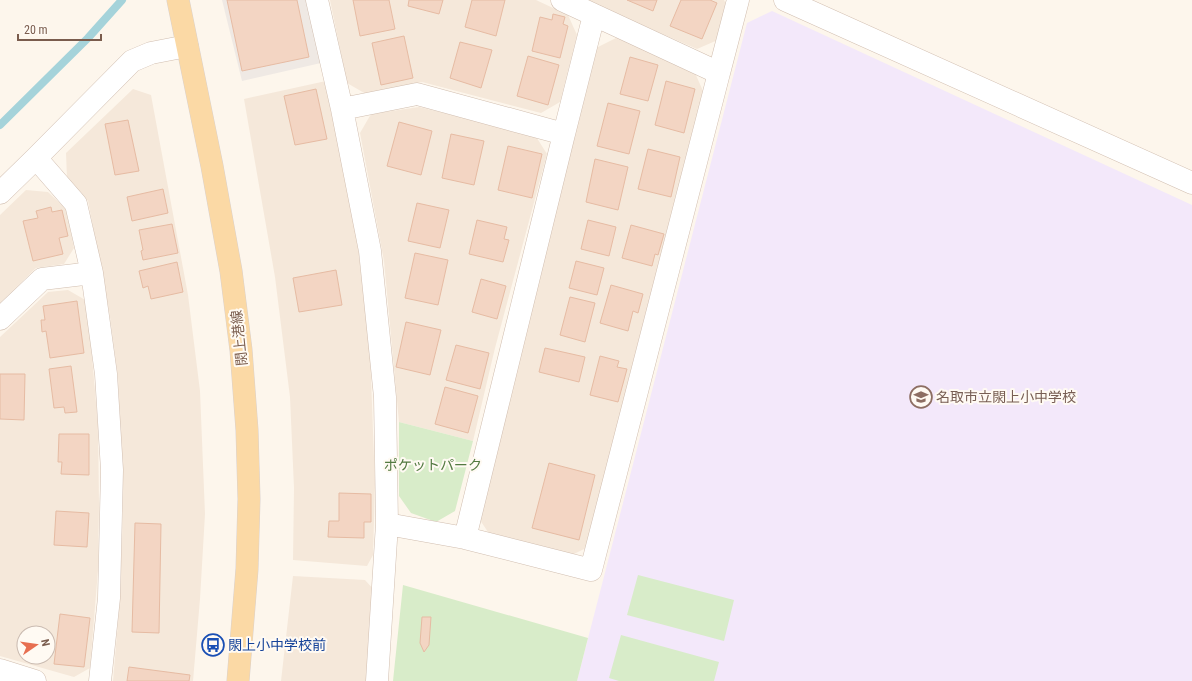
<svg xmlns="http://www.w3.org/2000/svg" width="1192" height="681" font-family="'Roboto Condensed','Noto Sans JP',sans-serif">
<rect width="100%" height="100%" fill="#fdf6ec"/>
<path fill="#f5e8da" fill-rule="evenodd" d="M 330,0 L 536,0 L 568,15 L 577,35 L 560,102 L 541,113 L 422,82 L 366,94 L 347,83 Z
M 584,0 L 724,0 L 727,6 L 720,39 L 697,49 Z
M 618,37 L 695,73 L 703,91 L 630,374 L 588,547 L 568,557 L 490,535 L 478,517 L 594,49 Z
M 326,81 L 358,246 L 370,351 L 375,485 L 373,555 L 367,566 L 293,560 L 294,488 L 290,397 L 275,277 L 244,99 Z
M 133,89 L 151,95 L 188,295 L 200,391 L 205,514 L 200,599 L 193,681 L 113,681 L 119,610 L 123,513 L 118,377 L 109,310 L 88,201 L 67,178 L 66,153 Z
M 419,107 L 535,135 L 547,154 L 495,348 L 473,441 L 399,422 L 384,261 L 360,133 L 371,114 Z
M 26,190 L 48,192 L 66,209 L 74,248 L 64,264 L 36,268 L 0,303 L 0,215 Z
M 68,290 L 87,301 L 98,425 L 99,504 L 98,570 L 90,668 L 74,677 L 0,656 L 0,337 L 48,292 ZM 24,633 L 48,633 L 48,657 L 24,657 Z
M 293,576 L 365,580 L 375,591 L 369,661 L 366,681 L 281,681 Z"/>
<path fill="#efe9e4" d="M 222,0 L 307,0 L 321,63 L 242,81 Z"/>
<path fill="#f3e8fa" d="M 772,11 L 1192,205 L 1192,681 L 577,681 L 747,23 Z"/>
<path fill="#d8ecc9" d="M 399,422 L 473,441 L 455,511 L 436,522 L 411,513 L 399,496 Z
M 638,575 L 734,600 L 724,641 L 627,615 Z
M 403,585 L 588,638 L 577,681 L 393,681 Z
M 621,635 L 719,662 L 714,681 L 619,681 L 609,678 Z"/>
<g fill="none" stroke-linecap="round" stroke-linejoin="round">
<path stroke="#a5d3da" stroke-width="8" d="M 0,125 L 88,38 L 122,0"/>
</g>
<path fill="#f3d5c3" stroke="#e6bba3" d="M 227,0 L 297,0 L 309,57 L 242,71 Z
M 353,0 L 389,0 L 395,29 L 360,36 Z
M 409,0 L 443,0 L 439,14 L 408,6 Z
M 472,0 L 505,0 L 496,36 L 465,27 Z
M 627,0 L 657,0 L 653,11 Z
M 681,0 L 710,0 L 717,3 L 702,39 L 670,26 Z
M 553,14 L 565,17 L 563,24 L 568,26 L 560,58 L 532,51 L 540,17 L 552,20 Z
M 404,36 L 413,78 L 381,85 L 372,43 Z
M 460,42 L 492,50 L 481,88 L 450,78 Z
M 528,56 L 559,65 L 548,105 L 517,96 Z
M 630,57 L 658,65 L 648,101 L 620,94 Z
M 666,81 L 695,89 L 684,133 L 655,125 Z
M 316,89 L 327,139 L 295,145 L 284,96 Z
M 608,103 L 640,111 L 629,154 L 597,146 Z
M 128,120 L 139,171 L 115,175 L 105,124 Z
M 399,122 L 432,131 L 421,175 L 387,166 Z
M 451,134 L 484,141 L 474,185 L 442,178 Z
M 508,146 L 542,154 L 532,198 L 498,190 Z
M 648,149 L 680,157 L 671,197 L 638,189 Z
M 595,159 L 628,167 L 618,210 L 586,202 Z
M 163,189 L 168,213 L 132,221 L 127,197 Z
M 417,203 L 449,210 L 440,248 L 408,241 Z
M 51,207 L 52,212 L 62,210 L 68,236 L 59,238 L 63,254 L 33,261 L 23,221 L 38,218 L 36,211 Z
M 477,220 L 507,227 L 504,239 L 509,240 L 503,262 L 469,254 Z
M 588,220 L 616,227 L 609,256 L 581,249 Z
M 172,224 L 178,253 L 143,260 L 141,251 L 143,250 L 139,230 Z
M 631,225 L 664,234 L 658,255 L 655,254 L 652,266 L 622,258 Z
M 415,253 L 448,260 L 438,305 L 405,298 Z
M 576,261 L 604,268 L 597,295 L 569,288 Z
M 177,262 L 183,292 L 151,299 L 148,286 L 143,288 L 139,271 Z
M 336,270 L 342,305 L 299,312 L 293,278 Z
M 481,279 L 506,286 L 497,319 L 472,312 Z
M 611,285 L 643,294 L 638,313 L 633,311 L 628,331 L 600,323 Z
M 570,297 L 595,303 L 585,342 L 560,335 Z
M 77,301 L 84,353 L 50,358 L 46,331 L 42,332 L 41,320 L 45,320 L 43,306 Z
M 406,322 L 441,330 L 430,375 L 396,367 Z
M 456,345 L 489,353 L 480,389 L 446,380 Z
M 545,348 L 585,357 L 579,382 L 539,372 Z
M 600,356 L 619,361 L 617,367 L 627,369 L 618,402 L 590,395 Z
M 71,366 L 77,412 L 65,413 L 64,407 L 54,408 L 49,369 Z
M 0,374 L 25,374 L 24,420 L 0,419 Z
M 445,387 L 478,396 L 468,433 L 435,424 Z
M 59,434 L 89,434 L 89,475 L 61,474 L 62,462 L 58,462 Z
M 549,463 L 595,475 L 579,540 L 532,528 Z
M 339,493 L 371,494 L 371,522 L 364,522 L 364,538 L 328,537 L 329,521 L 339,521 Z
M 56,511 L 89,513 L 87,547 L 54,545 Z
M 135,523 L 161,524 L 159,633 L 132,632 Z
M 60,614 L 90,618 L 84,667 L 54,664 Z
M 422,617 L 431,617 L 429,645 L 424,652 L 420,643 Z
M 129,667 L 190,675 L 189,681 L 127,681 Z"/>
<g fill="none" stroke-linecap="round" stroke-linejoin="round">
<g stroke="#d1beb0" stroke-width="23">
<path id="minor" d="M 317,0 L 342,109 L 370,251 L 385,397 L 387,524 L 377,681
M 562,0 L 719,73 L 738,0
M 785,0 L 1192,183
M 342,109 L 417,94 L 564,134 L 594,15
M 36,158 L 76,204 L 92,273 L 106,374 L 112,470 L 109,598 L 100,681
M 0,193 L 36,158 L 132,61 L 151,53 L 187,46
M 0,319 L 42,279 L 92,273
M 387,524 L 465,538 L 564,134
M 465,538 L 591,570 L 719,73
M 0,670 L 35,681"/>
</g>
<g stroke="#dad1cd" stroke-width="23">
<path id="major" d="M 178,0 L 212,166 L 231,271 L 241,350 L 247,430 L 249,499 L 247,569 L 238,681"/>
</g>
<use href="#minor" stroke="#fff" stroke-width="22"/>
<use href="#major" stroke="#fbd9a5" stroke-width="22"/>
</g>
<defs>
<g id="school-ring" transform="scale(1.15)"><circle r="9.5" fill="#fffaf3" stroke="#8d6e63" stroke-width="1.5"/><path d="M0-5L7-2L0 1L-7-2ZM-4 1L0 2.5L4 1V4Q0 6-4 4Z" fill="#8d6e63"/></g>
<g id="bus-ring" transform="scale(1.15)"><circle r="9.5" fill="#fffaf3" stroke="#1a4fb4" stroke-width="1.5"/><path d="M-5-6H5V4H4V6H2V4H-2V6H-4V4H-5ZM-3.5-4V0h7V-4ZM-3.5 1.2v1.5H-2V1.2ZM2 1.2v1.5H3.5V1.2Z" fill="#1a4fb4"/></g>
</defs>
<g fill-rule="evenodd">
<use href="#school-ring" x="921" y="397"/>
<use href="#bus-ring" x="213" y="645"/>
</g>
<g text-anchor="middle" stroke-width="4" stroke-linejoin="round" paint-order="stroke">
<g font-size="14" fill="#7a5c4d" stroke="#fffaf3">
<text transform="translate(239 338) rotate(-96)" y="5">閖上港線</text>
</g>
<g font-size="14" fill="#785e54" stroke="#fffaf3" text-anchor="start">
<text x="936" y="402">名取市立閖上小中学校</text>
</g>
<g font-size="14" fill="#537a41" stroke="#fffaf3">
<text x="433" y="470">ポケットパーク</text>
</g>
<g font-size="14" fill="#164399" stroke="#fffaf3" text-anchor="start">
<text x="228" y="650">閖上小中学校前</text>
</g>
</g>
<g transform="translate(36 645) rotate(77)"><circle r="19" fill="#fffaf3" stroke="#cabbb1"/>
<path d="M0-3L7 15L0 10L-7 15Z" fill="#e76f51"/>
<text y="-6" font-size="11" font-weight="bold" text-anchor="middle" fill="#7a5c4d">N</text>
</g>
<path d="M18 34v6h83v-6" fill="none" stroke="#7a5c4d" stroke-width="2"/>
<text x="24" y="34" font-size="12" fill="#7a5c4d" stroke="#fffaf3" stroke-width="3" paint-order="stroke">20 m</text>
</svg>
